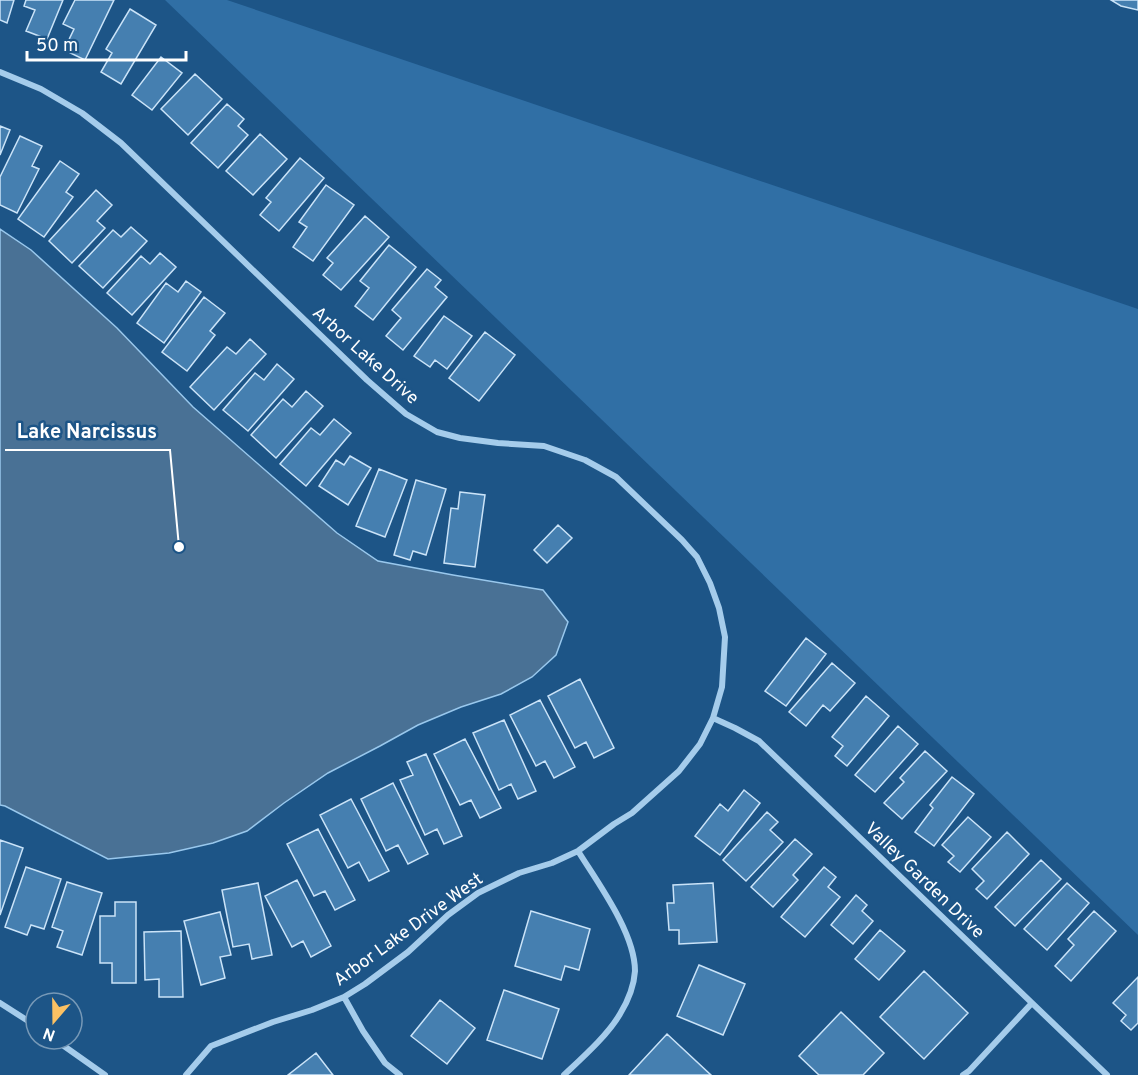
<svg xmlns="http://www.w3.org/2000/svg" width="1138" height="1075" font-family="Overpass,sans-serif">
<rect width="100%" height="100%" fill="#1d5587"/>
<path fill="#306fa5" d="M 165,0 L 227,0 L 1138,309 L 1138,935 Z"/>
<path fill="#497195" stroke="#99c8ed" stroke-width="1.5" d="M 0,229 L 31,250 L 117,328 L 193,407 L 337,533 L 378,561 L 453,575 L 543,590 L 568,622 L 556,655 L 532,677 L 501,694 L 461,707 L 418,725 L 380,746 L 328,773 L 284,803 L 247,831 L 213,843 L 169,853 L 108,859 L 5,806 L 0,805 Z"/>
<path fill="#457fb0" stroke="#cae3f8" stroke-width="1.5" d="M 0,0 L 14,0 L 7,23 L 0,20 Z
M 26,0 L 63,0 L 47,39 L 26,31 L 35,10 L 24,6 Z
M 75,0 L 114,0 L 85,60 L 64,50 L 74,29 L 63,24 Z
M 1111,0 L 1138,0 L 1138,10 L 1121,6 Z
M 130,9 L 156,25 L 121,84 L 101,72 L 112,53 L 106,49 Z
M 161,57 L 182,73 L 152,110 L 132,95 Z
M 195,74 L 222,99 L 188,135 L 161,109 Z
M 227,104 L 244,119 L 238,126 L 248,135 L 218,168 L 191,143 Z
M 0,126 L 10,130 L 0,155 Z
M 260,134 L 287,159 L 253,195 L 226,171 Z
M 20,136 L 42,146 L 32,166 L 39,169 L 17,213 L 0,205 L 0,177 Z
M 300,158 L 324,178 L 279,231 L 260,215 L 271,202 L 266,198 Z
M 60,161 L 79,174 L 66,192 L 73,197 L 44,237 L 18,219 Z
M 326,185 L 354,205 L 313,261 L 293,247 L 307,227 L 299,222 Z
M 96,190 L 112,205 L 97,221 L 105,228 L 72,263 L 49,241 Z
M 365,216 L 389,237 L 341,290 L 323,275 L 333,263 L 327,258 Z
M 131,227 L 147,241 L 103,288 L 79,266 L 113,230 L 121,237 Z
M 389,245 L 416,267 L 373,320 L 355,306 L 369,288 L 360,281 Z
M 160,253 L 176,267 L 132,315 L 107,293 L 141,256 L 150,264 Z
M 427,269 L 441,280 L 435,287 L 447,297 L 403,350 L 386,336 L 401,318 L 392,310 Z
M 186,281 L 201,292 L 164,343 L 137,323 L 166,283 L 178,292 Z
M 204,297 L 225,313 L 210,331 L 215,335 L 187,371 L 162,352 Z
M 444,316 L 472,336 L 447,369 L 435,360 L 430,367 L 414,356 Z
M 485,332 L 515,355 L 479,401 L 449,378 Z
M 250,339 L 266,354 L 214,410 L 190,387 L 227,347 L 236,354 Z
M 277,364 L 294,379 L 248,431 L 223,410 L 255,373 L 264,380 Z
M 306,391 L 323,406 L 276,458 L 251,435 L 283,399 L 292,407 Z
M 334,419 L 351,433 L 306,486 L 280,464 L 311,428 L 320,435 Z
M 350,456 L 371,468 L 348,505 L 319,486 L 336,460 L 344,465 Z
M 379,469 L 407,480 L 385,537 L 356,526 Z
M 416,480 L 446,489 L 426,555 L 413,551 L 410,560 L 394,555 Z
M 460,492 L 485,495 L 475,567 L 444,563 L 451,508 L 458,509 Z
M 558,525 L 572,538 L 547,563 L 534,550 Z
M 806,638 L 826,654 L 786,706 L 765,691 Z
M 832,663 L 855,683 L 830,711 L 823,705 L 806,726 L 789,712 Z
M 580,679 L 614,748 L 594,758 L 586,742 L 575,748 L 548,696 Z
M 866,696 L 889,716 L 847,766 L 835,756 L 843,746 L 832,737 Z
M 540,700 L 575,767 L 554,778 L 545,761 L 536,766 L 510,715 Z
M 504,720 L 536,791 L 518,799 L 511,784 L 499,790 L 473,733 Z
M 898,726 L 918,744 L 875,792 L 855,775 Z
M 465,739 L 501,808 L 480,818 L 471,800 L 460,805 L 434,754 Z
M 925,751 L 947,771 L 902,819 L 884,803 L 904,782 L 900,778 Z
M 426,754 L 462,836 L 444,844 L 437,829 L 425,835 L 400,780 L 413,775 L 407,762 Z
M 952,777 L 974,794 L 934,846 L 915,832 L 933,808 L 930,805 Z
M 393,783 L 428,854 L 408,864 L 398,845 L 386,851 L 361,799 Z
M 744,790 L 760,803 L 720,855 L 695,836 L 720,804 L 728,811 Z
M 351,799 L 389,871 L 369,881 L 359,862 L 348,868 L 320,815 Z
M 767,812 L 778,822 L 770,830 L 783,842 L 746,881 L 723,860 Z
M 968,817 L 991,837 L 960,872 L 948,862 L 954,856 L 942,845 Z
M 318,829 L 355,900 L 335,910 L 325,891 L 314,896 L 287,844 Z
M 1007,832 L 1029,854 L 987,899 L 976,889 L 984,881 L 972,869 Z
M 795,839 L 812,854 L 793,875 L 798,880 L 773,907 L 751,887 Z
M 0,840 L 23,848 L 0,915 Z
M 1041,860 L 1061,879 L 1015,926 L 995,907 Z
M 26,867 L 61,879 L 44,929 L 31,925 L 27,935 L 5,927 Z
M 824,867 L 836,877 L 828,887 L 840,897 L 805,937 L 781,917 Z
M 297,880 L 331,946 L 311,957 L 303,941 L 292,947 L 265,896 Z
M 67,882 L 102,893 L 82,955 L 57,947 L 63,931 L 52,927 Z
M 258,883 L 272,955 L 252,959 L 249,944 L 233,947 L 222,890 Z
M 713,883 L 717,942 L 679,944 L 679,930 L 669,930 L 667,903 L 674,903 L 673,885 Z
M 1067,883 L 1089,903 L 1047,950 L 1024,929 Z
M 856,895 L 867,905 L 862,911 L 873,921 L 853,944 L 831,925 Z
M 115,902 L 136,902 L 136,983 L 112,983 L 112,963 L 100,963 L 100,916 L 115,916 Z
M 531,911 L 590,929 L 579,970 L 565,966 L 561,980 L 515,966 Z
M 1094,911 L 1116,931 L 1071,981 L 1055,966 L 1074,945 L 1068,939 Z
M 220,912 L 231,955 L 220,957 L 225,978 L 201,985 L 184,921 Z
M 880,930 L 905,951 L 879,980 L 855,959 Z
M 181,931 L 183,997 L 159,997 L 159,979 L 145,980 L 144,932 Z
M 699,965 L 745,984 L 723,1035 L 677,1016 Z
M 924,971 L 968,1013 L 924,1059 L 880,1017 Z
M 1138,977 L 1138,1023 L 1131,1030 L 1121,1021 L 1126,1015 L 1113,1003 Z
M 504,990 L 559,1009 L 542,1059 L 487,1040 Z
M 440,1000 L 475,1028 L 447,1064 L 411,1036 Z
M 841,1012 L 884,1053 L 863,1075 L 819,1075 L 799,1056 Z
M 667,1034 L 711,1075 L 629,1075 Z
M 316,1053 L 333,1075 L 288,1075 Z"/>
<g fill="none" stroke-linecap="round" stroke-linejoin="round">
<path stroke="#a5cceb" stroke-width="6" d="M 0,72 L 41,89 L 82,113 L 121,143 L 367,380 L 406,414 L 437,432 L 460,438 L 498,443 L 544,446 L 585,460 L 616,477 L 682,540 L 697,557 L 710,583 L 719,608 L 725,637 L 722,687 L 713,718 L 700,744 L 679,771 L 632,813 L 614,824 L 578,851 L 552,863 L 519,873 L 478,893 L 448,915 L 408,952 L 365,984 L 344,997 L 312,1010 L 273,1022 L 211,1046 L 186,1075
M 713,718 L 735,728 L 759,741 L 1107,1075
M 344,997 L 363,1031 L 385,1063 L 400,1075
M 0,1003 L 36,1026
M 54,1039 L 105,1075
M 564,1075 C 582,1058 608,1035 620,1014 C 628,1001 634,986 635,971 C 635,933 598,883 578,851
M 963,1075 L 969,1071 L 1032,1003"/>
</g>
<g text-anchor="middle" stroke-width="5" stroke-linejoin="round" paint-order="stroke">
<g font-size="18" fill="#fff" stroke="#1d5587">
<text transform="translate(366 355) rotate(42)" y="6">Arbor Lake Drive</text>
<text transform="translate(925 880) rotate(44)" y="6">Valley Garden Drive</text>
<text transform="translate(408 929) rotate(-36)" y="6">Arbor Lake Drive West</text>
</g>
</g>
<path fill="none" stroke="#fff" stroke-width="2" d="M179 547L170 450H5"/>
<circle fill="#fff" stroke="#1d5587" stroke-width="2" cx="179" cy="547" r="6"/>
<g font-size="20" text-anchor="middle" font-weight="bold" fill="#fff" stroke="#1d5587" stroke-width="5" stroke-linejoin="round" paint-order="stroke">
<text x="87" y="438">Lake Narcissus</text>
</g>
<g transform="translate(54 1021) rotate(200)"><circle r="28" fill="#1d5587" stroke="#7799b7" stroke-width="1.5"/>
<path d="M0-4.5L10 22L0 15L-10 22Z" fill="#fbc163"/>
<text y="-9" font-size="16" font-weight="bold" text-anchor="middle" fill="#ffffff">N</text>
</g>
<path d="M27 51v9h159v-9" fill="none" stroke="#ffffff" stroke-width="3"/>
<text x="36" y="51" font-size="18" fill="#ffffff" stroke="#1d5587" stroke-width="4.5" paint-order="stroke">50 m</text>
</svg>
